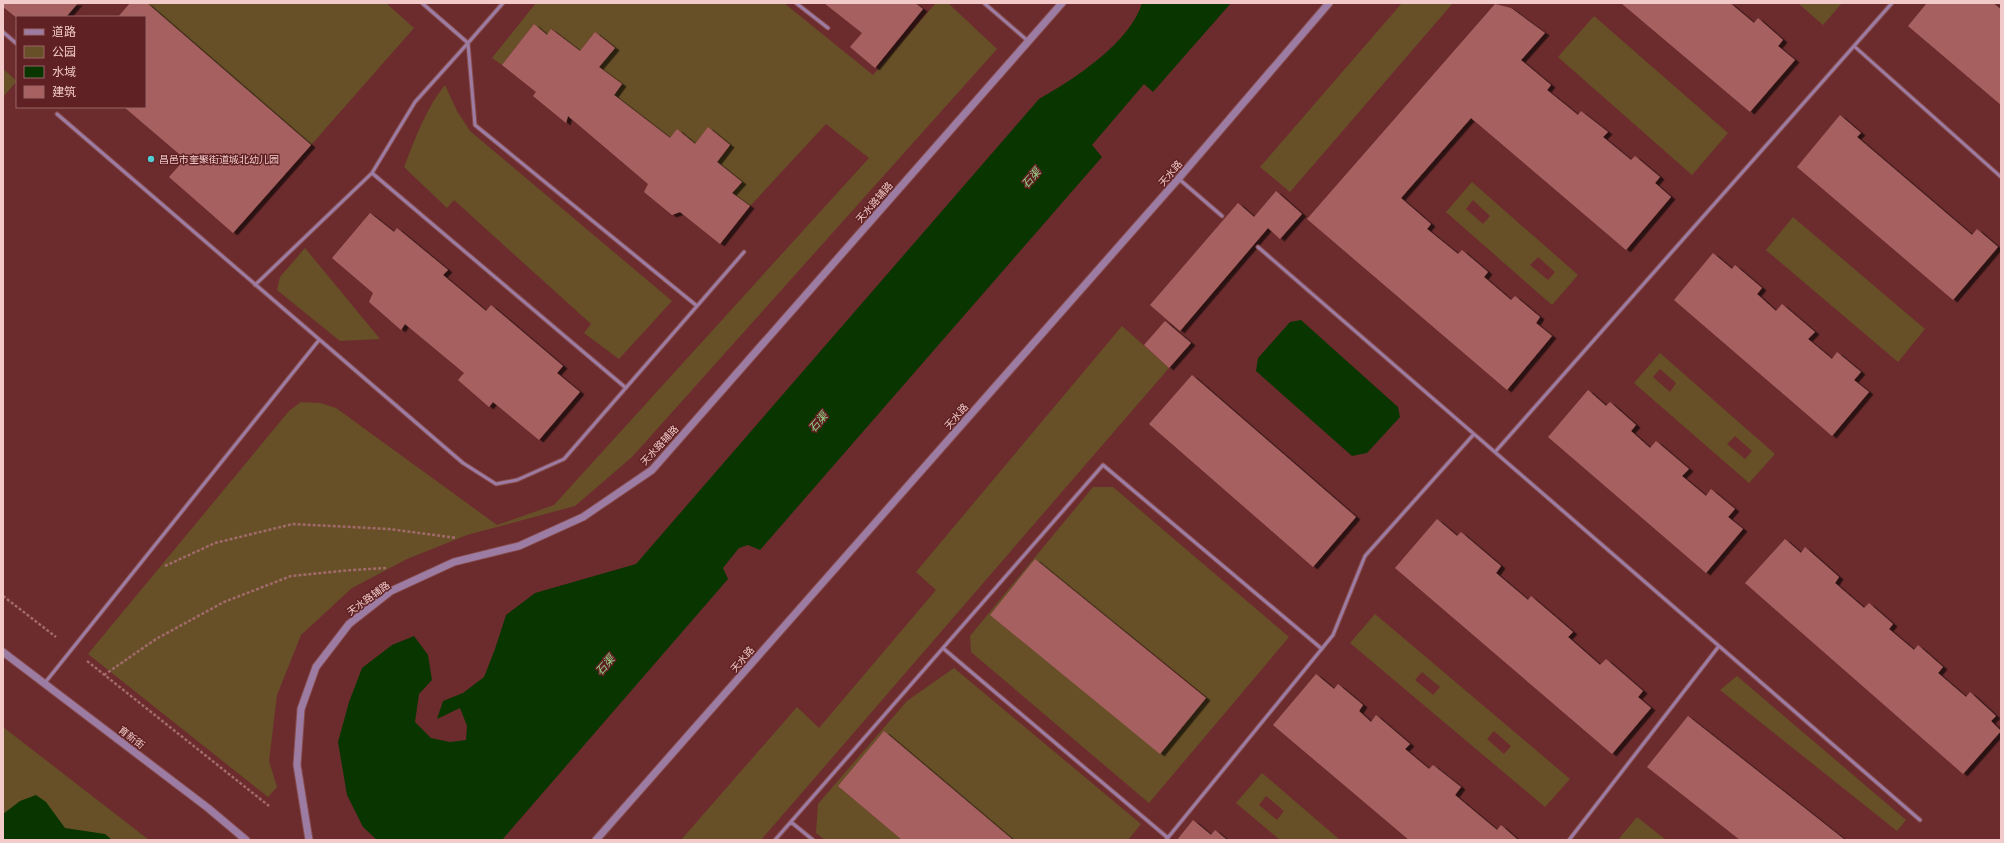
<svg xmlns="http://www.w3.org/2000/svg" width="2004" height="843" font-family="Barlow,'Noto Sans SC',sans-serif">
<defs>
<filter id="shadow"><feDropShadow dx="4.5" dy="2.5" stdDeviation="0" flood-color="#0009"/></filter>
</defs>
<rect width="100%" height="100%" fill="#6c2c2e"/>
<path fill="#675027" fill-rule="evenodd" d="M 147,3 L 386,3 L 414,28 L 311,145 Z
M 536,3 L 784,3 L 873,75 L 936,3 L 948,3 L 997,49 L 632,457 L 575,506 L 467,535 L 407,559 L 352,588 L 301,635 L 277,695 L 269,761 L 277,787 L 268,797 L 88,654 L 289,411 L 301,402 L 320,403 L 336,408 L 497,525 L 554,505 L 869,158 L 826,124 L 750,206 L 732,193 L 742,182 L 717,162 L 730,145 L 708,127 L 695,144 L 677,129 L 670,138 L 614,95 L 622,84 L 599,67 L 615,47 L 595,32 L 580,51 L 552,29 L 547,39 L 534,24 L 502,65 L 492,58 Z
M 1402,3 L 1453,3 L 1290,192 L 1260,167 Z
M 1798,3 L 1842,3 L 1823,25 Z
M 1594,16 L 1728,133 L 1692,175 L 1558,57 Z
M 3,69 L 17,81 L 3,97 Z
M 445,85 L 457,111 L 470,131 L 672,301 L 619,359 L 584,333 L 591,324 L 454,200 L 447,208 L 404,167 C 415,139 426,108 445,85 Z
M 1472,182 L 1578,275 L 1552,305 L 1446,212 ZM 1473,200 L 1490,216 L 1483,224 L 1466,209 ZM 1538,257 L 1555,272 L 1548,280 L 1530,265 Z
M 1793,217 L 1925,329 L 1898,362 L 1766,250 Z
M 305,248 L 380,339 L 340,341 L 277,290 L 280,277 Z
M 1122,326 L 1169,368 L 761,840 L 681,840 L 797,707 L 819,728 L 936,590 L 916,572 Z
M 1660,353 L 1775,454 L 1749,483 L 1634,383 ZM 1660,369 L 1676,383 L 1670,392 L 1653,377 ZM 1735,436 L 1752,451 L 1745,459 L 1727,444 Z
M 1093,487 L 1113,487 L 1289,637 L 1149,803 L 971,652 L 970,636 ZM 1035,559 L 1206,697 L 1160,753 L 990,615 Z
M 1375,614 L 1570,779 L 1545,807 L 1350,643 ZM 1422,672 L 1440,687 L 1433,695 L 1415,680 ZM 1494,731 L 1511,746 L 1504,754 L 1487,739 Z
M 954,668 L 1141,824 L 1128,840 L 1013,840 L 884,731 L 838,786 L 902,840 L 825,840 L 816,833 L 818,804 L 907,701 Z
M 1737,676 L 1906,820 L 1897,831 L 1720,690 Z
M 3,727 L 149,840 L 3,840 Z
M 1262,773 L 1340,840 L 1280,840 L 1236,803 ZM 1266,796 L 1284,811 L 1277,820 L 1259,805 Z
M 1637,817 L 1666,840 L 1618,840 Z"/>
<path fill="#093501" d="M 1142,3 L 1231,3 L 1153,92 L 1144,84 L 1092,145 L 1102,157 L 760,550 L 748,545 L 739,548 L 723,568 L 728,579 L 502,840 L 377,840 L 363,827 L 347,795 L 338,742 L 349,702 L 362,668 L 392,645 L 414,636 L 428,655 L 432,680 L 419,694 L 415,722 L 431,738 L 450,742 L 466,740 L 467,726 L 460,708 L 437,719 L 443,701 L 463,693 L 484,677 L 495,649 L 506,615 L 535,593 L 636,564 L 1039,99 C 1074,79 1130,43 1142,3 Z
M 1301,320 L 1398,407 L 1400,417 L 1367,453 L 1352,456 L 1256,371 L 1258,358 L 1290,322 Z
M 36,795 L 46,802 L 65,828 L 105,834 L 112,840 L 3,840 L 3,814 L 20,801 Z"/>
<path fill="#a76161" filter="url(#shadow)" d="M 3,3 L 78,3 L 66,17 L 17,17 L 17,18 L 3,7 Z
M 130,3 L 147,3 L 311,145 L 233,233 L 169,177 L 185,159 L 124,107 L 145,107 L 145,17 L 118,17 Z
M 824,3 L 915,3 L 923,9 L 875,68 L 850,47 L 862,33 Z
M 1621,3 L 1730,3 L 1754,23 L 1758,18 L 1783,40 L 1778,46 L 1795,60 L 1750,112 Z
M 1927,3 L 1993,3 L 2001,9 L 2001,105 L 1908,26 Z
M 1495,4 L 1511,8 L 1545,33 L 1521,60 L 1551,85 L 1547,90 L 1578,115 L 1581,111 L 1608,132 L 1603,137 L 1631,160 L 1635,156 L 1660,177 L 1655,183 L 1671,197 L 1626,250 L 1471,118 L 1401,198 L 1431,224 L 1427,229 L 1458,254 L 1462,250 L 1488,272 L 1484,277 L 1511,300 L 1515,296 L 1540,317 L 1536,323 L 1552,336 L 1507,390 L 1307,219 Z
M 534,24 L 547,35 L 551,29 L 580,51 L 595,32 L 615,48 L 599,67 L 622,84 L 614,95 L 670,138 L 677,129 L 695,144 L 708,127 L 730,145 L 717,162 L 742,182 L 732,193 L 750,206 L 720,244 L 680,212 L 672,215 L 644,192 L 648,184 L 568,116 L 566,123 L 533,96 L 536,92 L 502,65 Z
M 1840,115 L 1861,133 L 1857,137 L 1972,235 L 1977,229 L 1998,247 L 1953,300 L 1797,167 Z
M 1276,191 L 1302,214 L 1280,239 L 1268,228 L 1180,331 L 1150,305 L 1238,203 L 1254,217 Z
M 370,213 L 394,232 L 397,228 L 448,270 L 443,275 L 486,311 L 491,305 L 563,366 L 557,373 L 580,392 L 539,440 L 493,402 L 489,407 L 458,380 L 464,373 L 405,324 L 401,330 L 369,302 L 373,293 L 332,258 Z
M 1713,253 L 1732,269 L 1735,265 L 1762,288 L 1757,294 L 1776,311 L 1782,304 L 1815,332 L 1808,339 L 1832,359 L 1837,352 L 1861,372 L 1854,380 L 1869,392 L 1832,436 L 1674,300 Z
M 1165,321 L 1191,343 L 1169,368 L 1144,345 Z
M 1192,375 L 1356,517 L 1313,567 L 1149,424 Z
M 1588,390 L 1606,406 L 1610,402 L 1636,425 L 1631,431 L 1650,448 L 1656,441 L 1689,469 L 1682,476 L 1706,496 L 1711,489 L 1735,509 L 1728,517 L 1743,529 L 1706,573 L 1548,437 Z
M 1437,519 L 1457,536 L 1461,532 L 1501,566 L 1496,573 L 1528,600 L 1531,596 L 1573,632 L 1568,637 L 1600,665 L 1606,659 L 1643,691 L 1638,697 L 1651,708 L 1612,754 L 1395,568 Z
M 1785,539 L 1801,553 L 1805,547 L 1839,577 L 1835,583 L 1864,608 L 1869,603 L 1893,624 L 1889,629 L 1914,650 L 1918,645 L 1943,667 L 1938,673 L 1966,697 L 1970,692 L 1996,716 L 1991,721 L 2001,731 L 1963,774 L 1745,583 Z
M 1035,559 L 1206,698 L 1160,754 L 990,615 Z
M 1316,674 L 1334,689 L 1338,684 L 1363,705 L 1359,711 L 1371,722 L 1376,715 L 1410,744 L 1405,749 L 1429,769 L 1433,765 L 1461,787 L 1455,795 L 1497,830 L 1501,825 L 1518,840 L 1409,840 L 1273,725 Z
M 1688,716 L 1845,840 L 1740,840 L 1647,767 Z
M 884,731 L 1013,840 L 902,840 L 838,786 Z
M 1193,820 L 1211,835 L 1215,830 L 1227,840 L 1177,840 Z"/>
<g fill="none" stroke-linecap="round" stroke-linejoin="round">
<g stroke="#874c4d" stroke-width="5">
<path id="service" d="M 422,3 L 468,43 L 415,102 L 372,173 L 626,388
M 503,3 L 468,43 L 475,125 L 697,306
M 796,3 L 828,28
M 984,3 L 1028,41
M 3,32 L 17,44
M 1854,46 L 2001,177
M 57,114 L 463,463 L 496,484 L 517,480 L 564,459 L 744,252
M 1179,179 L 1222,216
M 1258,247 L 1920,820
M 255,285 L 372,173
M 1495,452 L 1892,3
M 944,649 L 1168,838
M 44,684 L 319,340
M 791,822 L 813,840
M 775,840 L 1103,465 L 1322,649
M 1166,840 L 1333,635 L 1365,556 L 1474,434
M 1569,840 L 1719,646"/>
</g>
<g stroke="#874c4d" stroke-width="9">
<path id="tertiary" d="M 3,652 L 208,808 L 246,840
M 309,840 L 297,765 L 301,709 L 316,667 L 349,624 L 391,591 L 454,562 L 519,546 L 583,517 L 652,470 L 1062,3
M 596,840 L 1179,178 L 1329,3"/>
</g>
<path stroke="#a16a6b" stroke-width="2.5" stroke-dasharray="3 2" stroke-linecap="butt" d="M 165,566 L 215,543 L 293,524 L 389,529 L 457,538
M 3,596 L 56,637
M 87,661 L 269,806
M 104,675 L 156,639 L 224,602 L 291,576 L 352,570 L 386,568"/>
<use href="#service" stroke="#9d7ca4" stroke-width="3"/>
<use href="#tertiary" stroke="#9d7ca4" stroke-width="7"/>
</g>
<circle fill="#51ccd3" stroke="#602124" stroke-width="1.5" cx="151" cy="159" r="4"/>
<g text-anchor="middle" stroke-width="3" stroke-linejoin="round" paint-order="stroke">
<g font-size="10" fill="#f2cac9" stroke="#602124" text-anchor="start">
<text x="159" y="163">昌邑市奎聚街道城北幼儿园</text>
</g>
<g font-size="10" fill="#f2cac9" stroke="#602124">
<text transform="translate(1170 173) rotate(-49)" y="4">天水路</text>
<text transform="translate(874 202) rotate(-49)" y="4">天水路辅路</text>
<text transform="translate(956 416) rotate(-49)" y="4">天水路</text>
<text transform="translate(659 445) rotate(-47)" y="4">天水路辅路</text>
<text transform="translate(368 598) rotate(-36)" y="4">天水路辅路</text>
<text transform="translate(742 659) rotate(-49)" y="4">天水路</text>
<text transform="translate(132 737) rotate(37)" y="4">育新街</text>
</g>
<g font-size="11" font-style="italic" fill="#93d286" stroke="#602124">
<text transform="translate(1031 178) rotate(-49)" y="4">石渠</text>
<text transform="translate(818 422) rotate(-49)" y="4">石渠</text>
<text transform="translate(605 665) rotate(-49)" y="4">石渠</text>
</g>
</g>
<rect width="2004" height="843" fill="none" stroke="#f2cac9" stroke-width="8"/>
<rect x="16" y="16" width="130" height="92" fill="#602124" stroke="#9a6566"/>
<rect x="24" y="29" width="20" height="6" fill="#9d7ca4" stroke="#9a6566"/>
<text x="52" y="36" font-size="12" fill="#f2cac9">道路</text>
<rect x="24" y="46" width="20" height="12" fill="#675027" stroke="#9a6566"/>
<text x="52" y="56" font-size="12" fill="#f2cac9">公园</text>
<rect x="24" y="66" width="20" height="12" fill="#093501" stroke="#9a6566"/>
<text x="52" y="76" font-size="12" fill="#f2cac9">水域</text>
<rect x="24" y="86" width="20" height="12" fill="#a76161" stroke="#9a6566"/>
<text x="52" y="96" font-size="12" fill="#f2cac9">建筑</text>
</svg>
